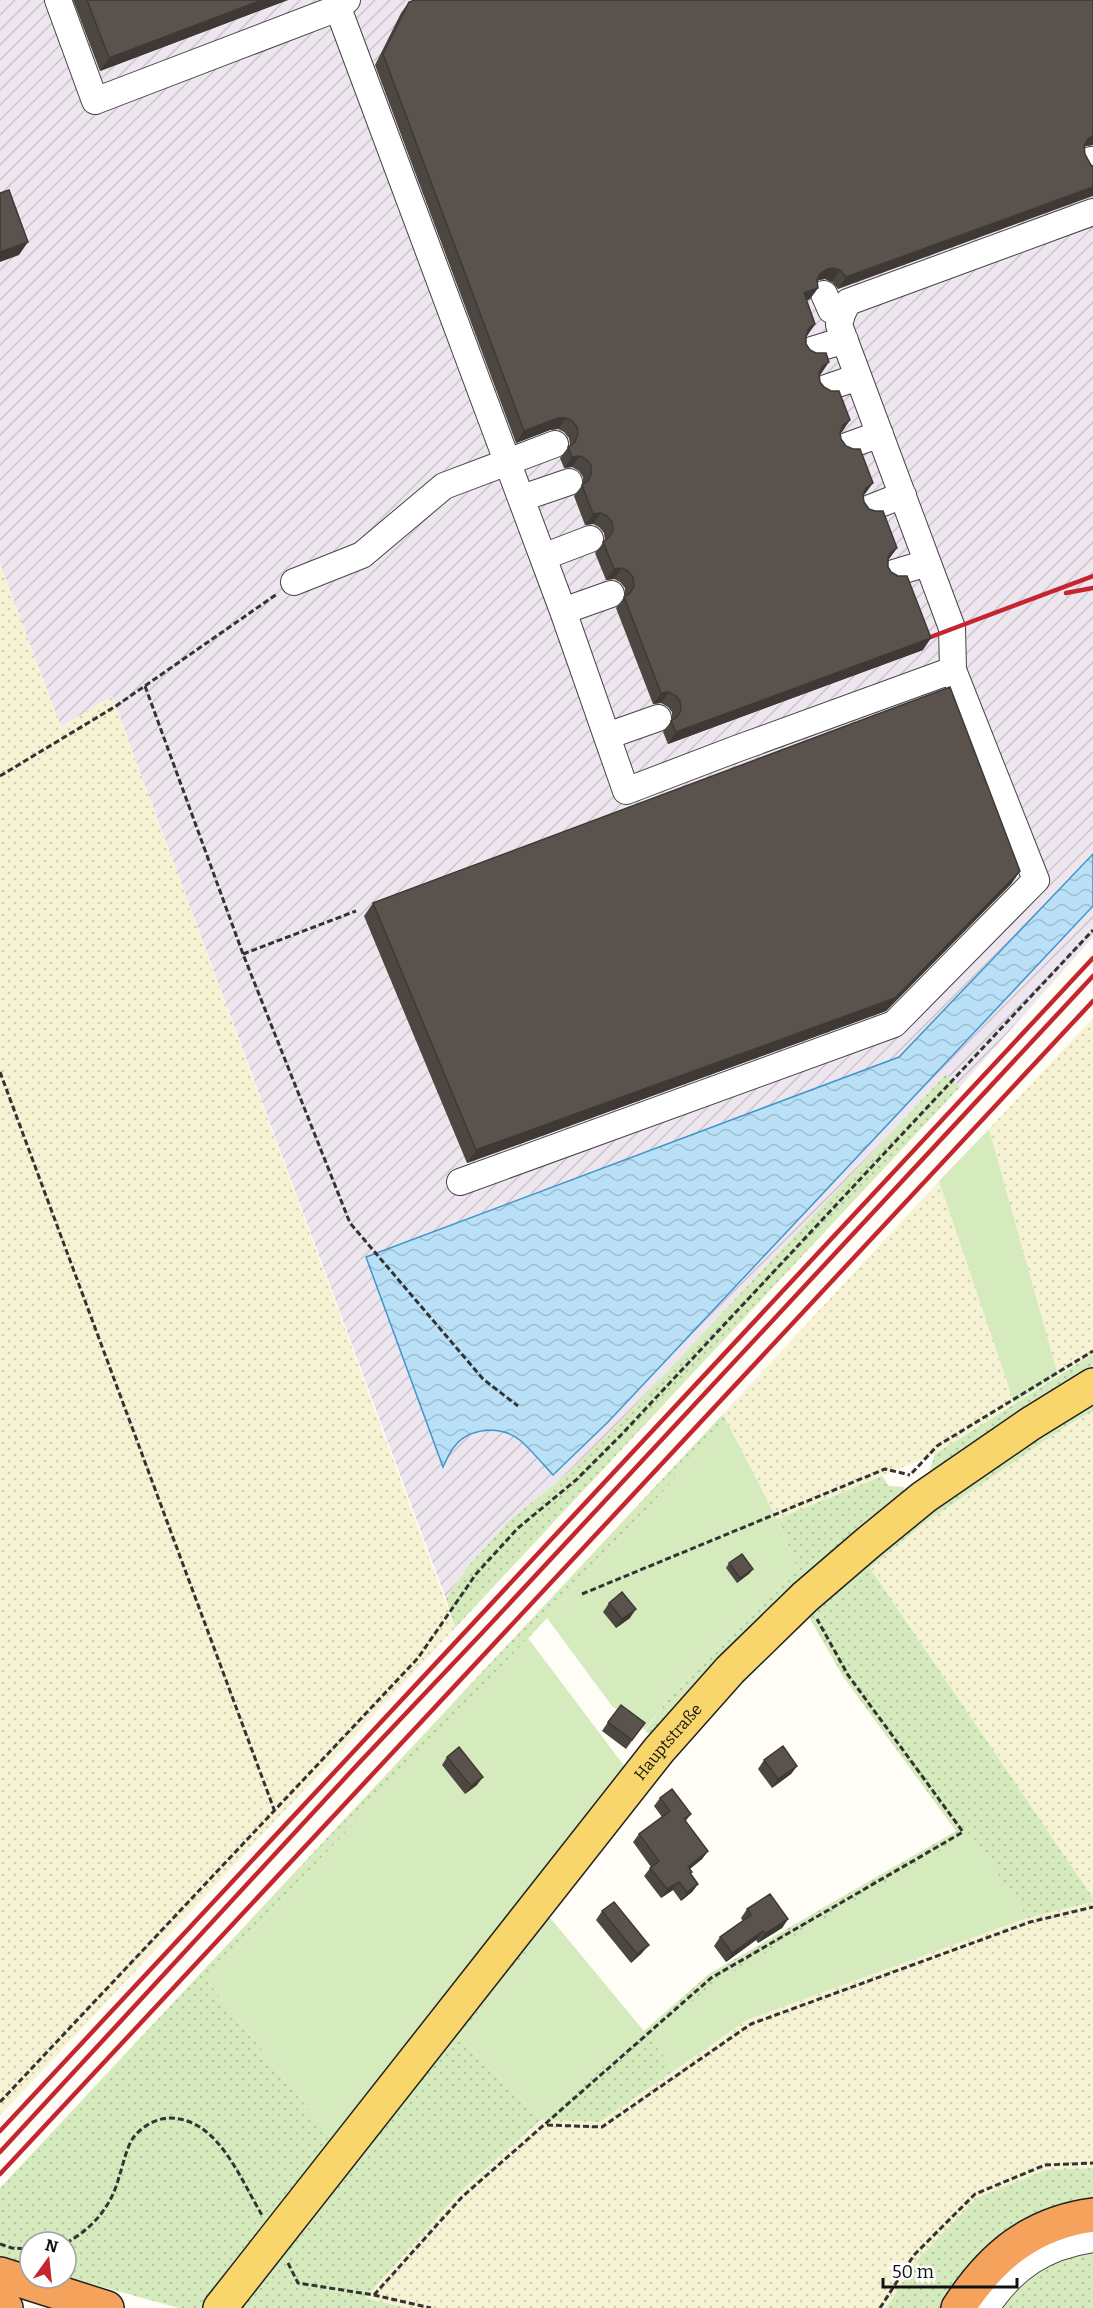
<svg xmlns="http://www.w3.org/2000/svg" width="1093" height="2308" font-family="Bitter,serif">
<defs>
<pattern id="industrial-furrows" width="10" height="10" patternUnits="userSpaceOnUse" patternTransform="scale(1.5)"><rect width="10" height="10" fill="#eee6ef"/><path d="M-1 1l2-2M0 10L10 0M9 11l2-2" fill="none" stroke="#cbc4cc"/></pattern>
<pattern id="farmland-dots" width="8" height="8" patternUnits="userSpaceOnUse" patternTransform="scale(1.5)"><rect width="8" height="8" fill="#f6f3d4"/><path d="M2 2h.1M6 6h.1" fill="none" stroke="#d2cfb5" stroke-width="1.8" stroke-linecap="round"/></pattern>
<pattern id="grass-dots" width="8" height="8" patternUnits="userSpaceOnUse" patternTransform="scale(1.5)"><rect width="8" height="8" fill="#d5ebbd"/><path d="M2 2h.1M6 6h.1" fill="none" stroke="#b6c8a1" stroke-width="1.8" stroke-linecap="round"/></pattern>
<pattern id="water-waves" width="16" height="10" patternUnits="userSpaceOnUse" patternTransform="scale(1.5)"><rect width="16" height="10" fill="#b9e0f7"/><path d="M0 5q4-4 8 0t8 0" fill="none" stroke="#9ebfd3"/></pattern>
</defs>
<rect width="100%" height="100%" fill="#fffdf5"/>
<path fill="url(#industrial-furrows)" d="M 0,0 L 1093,0 L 1093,937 L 960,1087 L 946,1074 L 615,1427 L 569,1472 L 510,1520 L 468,1566 L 446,1599 L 112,696 L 61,727 L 0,564 Z"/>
<path fill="url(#farmland-dots)" d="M 0,564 L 61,727 L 112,696 L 455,1628 L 0,2116 Z
M 1093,1018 L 1093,1354 L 1058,1375 L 989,1129 Z
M 939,1181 L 1014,1403 L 935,1454 L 777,1519 L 723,1414 Z
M 1093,1411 L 1093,1898 L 870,1568 L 922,1525 L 1068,1425 Z
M 1093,1902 L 1093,2168 L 1046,2170 L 918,2259 L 886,2308 L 407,2308 L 364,2298 L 459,2193 L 542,2120 L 600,2122 L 747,2020 L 1027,1918 Z"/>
<path fill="url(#grass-dots)" d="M 946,1074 L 960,1087 L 455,1628 L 446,1599 L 468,1566 L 510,1520 L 569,1472 L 615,1427 Z
M 1093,1354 L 1093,1370 L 927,1479 L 935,1454 Z
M 1093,1399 L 1093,1411 L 1068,1425 L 922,1525 L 870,1568 L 1093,1898 L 1093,1902 L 1027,1918 L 970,1834 L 650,2038 L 675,2070 L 600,2122 L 541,2120 L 459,2193 L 365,2298 L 407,2308 L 237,2308 L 545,1912 L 552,1920 L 459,2037 L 542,2120 L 709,1974 L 956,1831 L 844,1678 L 806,1612 L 879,1547 Z
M 723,1414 L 727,1422 L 547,1618 L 207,1980 L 337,2145 L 209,2308 L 179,2308 L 66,2277 L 66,2242 L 30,2242 L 30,2266 L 0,2256 L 0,2188 Z
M 882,1476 L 889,1486 L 904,1487 L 902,1500 L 655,1739 L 645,1731 L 670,1696 L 797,1569 L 777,1519 Z
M 1093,2168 L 1093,2204 L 942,2308 L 886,2308 L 918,2259 L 977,2198 L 1046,2170 Z
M 1093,2227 L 1093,2308 L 971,2308 Z"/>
<path fill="#d5ebbd" d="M 989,1129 L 1058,1375 L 1014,1403 L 939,1181 Z
M 727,1422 L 777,1519 L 797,1569 L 670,1696 L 645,1730 L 612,1706 L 547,1618 Z
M 528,1638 L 628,1771 L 337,2145 L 207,1980 Z
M 970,1833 L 1027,1918 L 747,2020 L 675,2070 L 650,2038 L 714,1983 Z
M 552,1920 L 644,2031 L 542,2120 L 459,2037 Z"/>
<path fill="url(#water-waves)" stroke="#3f96cf" stroke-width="1.5" d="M 1093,854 L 1093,906 L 608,1422 L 553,1475 C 542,1463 532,1451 521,1441 C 502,1425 469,1427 454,1447 C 449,1453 446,1461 443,1467 L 366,1257 L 899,1057 Z"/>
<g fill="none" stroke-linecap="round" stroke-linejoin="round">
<g stroke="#444" stroke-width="28">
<path id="minor" d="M 58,0 L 95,101 L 338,8
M 347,0 L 338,8 L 563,611 L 626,791 L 736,749 L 953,670
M 1091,160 L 1093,165
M 824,294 L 831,310 L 842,314
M 812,350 L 845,340
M 826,388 L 858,377
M 847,446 L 880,434
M 522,498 L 569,482
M 870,508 L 903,495
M 543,557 L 590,539
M 894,573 L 927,563
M 294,582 L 362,555 L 444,486 L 555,444
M 563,611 L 611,594
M 607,736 L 658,718
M 460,1182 L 894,1024 L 1036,880 L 953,670 L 952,628 L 839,325 L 842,314 L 848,302 L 1093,212
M 986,2308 C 1013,2267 1045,2246 1093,2239"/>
</g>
<g stroke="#222" stroke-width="36">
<g id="major">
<path id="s1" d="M 220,2308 L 659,1750 L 730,1670 L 805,1597 L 869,1542 L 924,1497 L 1030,1424 L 1093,1385"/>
</g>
</g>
<g stroke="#222" stroke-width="36">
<path id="highway" d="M 0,2274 L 107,2308
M 0,2306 L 6,2308
M 958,2308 C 991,2257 1031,2223 1093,2215"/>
</g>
<path stroke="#333" stroke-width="3" stroke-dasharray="6 3" stroke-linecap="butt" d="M 145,686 L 243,954 L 350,1223 L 483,1379 L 518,1406
M 0,776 L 116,706 L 277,594
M 243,954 L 356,911
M 0,1072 L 275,1812
M 912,1473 L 937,1446 L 1093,1351
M 582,1594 L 885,1469 L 910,1475
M 0,2102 L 418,1658 L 476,1574 L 518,1528 L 576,1480 L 622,1434 L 1093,930
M 547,2125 L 602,2127 L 751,2024 L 1030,1922 L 1093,1907
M 66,2243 C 93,2228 111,2207 119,2177 C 123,2165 126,2149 133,2138 C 141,2127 155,2119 168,2118 C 218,2117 240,2179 262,2215
M 0,2244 L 12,2248 L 30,2249
M 288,2263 L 298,2283 L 374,2295 L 431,2308
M 374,2295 L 462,2197 L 711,1978 L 963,1832 L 848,1675 L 817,1619
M 880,2308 L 914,2255 L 975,2194 L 1045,2165 L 1093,2163"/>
<use href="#minor" stroke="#fff" stroke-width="26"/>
<use href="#major" stroke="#f9d66b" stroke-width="33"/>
<use href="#highway" stroke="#f5a25d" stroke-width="33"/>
<path stroke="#c4262e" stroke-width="4.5" d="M 1066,593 L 1093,588
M 920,641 L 1093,576
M 0,2131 L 1093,958
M 0,2152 L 358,1764 L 483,1632 L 1093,976
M 0,2174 L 1093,1001"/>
</g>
<path fill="#4d4742" d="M 73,0 L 288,0 L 100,71 Z
M 1093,0 L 1093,145 L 1086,146 L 838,289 L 832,282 L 825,279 L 819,280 L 817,281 L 818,288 L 810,299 L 806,301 L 815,324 L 806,337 L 806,344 L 821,374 L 820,375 L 820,382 L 850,420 L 840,433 L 841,439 L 865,494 L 863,495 L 864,502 L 897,548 L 888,560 L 888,567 L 923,650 L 668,744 L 663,732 L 672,720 L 672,712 L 668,707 L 661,703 L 653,704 L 616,608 L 625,596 L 625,588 L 620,582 L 614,579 L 606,580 L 595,553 L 605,541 L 604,533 L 599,527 L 593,524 L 585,525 L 574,496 L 583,484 L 583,477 L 579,471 L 572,467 L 564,468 L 560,458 L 570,445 L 569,438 L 564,432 L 558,429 L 550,430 L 516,443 L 375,65 L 401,13 L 409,2 Z
M 1020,871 L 1011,884 L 886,1011 L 467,1163 L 364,916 L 373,903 Z
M 729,1563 L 750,1573 L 737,1583 L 726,1568 Z
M 609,1603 L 630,1618 L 616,1628 L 603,1612 Z
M 608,1722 L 645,1723 L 626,1749 L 602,1731 Z
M 447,1757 L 477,1785 L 465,1794 L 442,1765 Z
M 764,1760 L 797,1766 L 791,1774 L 772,1788 L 758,1769 Z
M 660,1798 L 691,1814 L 685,1822 L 708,1851 L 702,1859 L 690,1869 L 692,1872 L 691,1874 L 698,1884 L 692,1892 L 681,1901 L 673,1890 L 661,1898 L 644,1876 L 651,1867 L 633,1842 L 639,1834 L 662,1817 L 654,1806 Z
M 747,1909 L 788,1919 L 782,1928 L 758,1943 L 756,1940 L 726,1962 L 714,1946 L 720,1937 L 743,1921 L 741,1918 Z
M 602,1911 L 642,1953 L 631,1963 L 596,1920 Z"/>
<path fill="#3f3936" d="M 262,0 L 288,0 L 100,71 L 109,58 Z
M 1093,135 L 1093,145 L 1086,146 L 1079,151 L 1087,140 Z
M 1093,187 L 1093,196 L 838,289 L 846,277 Z
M 28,242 L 19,255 L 0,262 L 0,252 Z
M 833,268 L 840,270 L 832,282 L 825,279 L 819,280 L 812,286 L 820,274 L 827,269 Z
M 818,288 L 810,299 L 796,305 L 804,293 Z
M 815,324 L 807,336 L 802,339 L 809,328 Z
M 829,362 L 821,374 L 815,378 L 823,366 Z
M 558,418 L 566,418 L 558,429 L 550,430 L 516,443 L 524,431 Z
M 850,420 L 842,432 L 835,437 L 843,425 Z
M 580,456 L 572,467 L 564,468 L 572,457 Z
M 873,483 L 865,494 L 858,499 L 866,488 Z
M 601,513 L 593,524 L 585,525 L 593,514 Z
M 897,548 L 889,559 L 883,563 L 891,552 Z
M 622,568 L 614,579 L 606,580 L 614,569 Z
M 931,638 L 923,650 L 668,744 L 676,732 Z
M 669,692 L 661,703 L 653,704 L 661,693 Z
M 1020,871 L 1011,884 L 886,1011 L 467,1163 L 476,1150 Z
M 753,1569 L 750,1573 L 737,1583 L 740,1578 Z
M 636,1609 L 630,1618 L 616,1628 L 622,1619 Z
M 797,1766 L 791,1774 L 772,1788 L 778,1779 Z
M 483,1777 L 477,1785 L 465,1794 L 471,1786 Z
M 708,1851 L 702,1859 L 682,1875 L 688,1867 Z
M 679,1882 L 673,1890 L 661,1898 L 667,1889 Z
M 698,1884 L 692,1892 L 681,1901 L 687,1892 Z
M 788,1919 L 782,1928 L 758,1943 L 765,1934 Z
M 763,1931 L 756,1940 L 726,1962 L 732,1953 Z
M 649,1945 L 642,1953 L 631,1963 L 637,1954 Z"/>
<path fill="#5a524d" stroke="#3f3936" stroke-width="1.5" d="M 87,0 L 262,0 L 109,58 Z
M 415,0 L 1093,0 L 1093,135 L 1087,140 L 1084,146 L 1085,154 L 1091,165 L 1093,166 L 1093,187 L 846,277 L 840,270 L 833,268 L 827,269 L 820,274 L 817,280 L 818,288 L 804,293 L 815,324 L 809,328 L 806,335 L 806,344 L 810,350 L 816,353 L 826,353 L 829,362 L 823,366 L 819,373 L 820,382 L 824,387 L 831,391 L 839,391 L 850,420 L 843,425 L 840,433 L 841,439 L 846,446 L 853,449 L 860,449 L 873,483 L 866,488 L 863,495 L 864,502 L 869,509 L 875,511 L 883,511 L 897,548 L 891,552 L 888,558 L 888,567 L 891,572 L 898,576 L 907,576 L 931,638 L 676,732 L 671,721 L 677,717 L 681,710 L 680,701 L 676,696 L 669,692 L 661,693 L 624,597 L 630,593 L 634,586 L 633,577 L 628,571 L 622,568 L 614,569 L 603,542 L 609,537 L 613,531 L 612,522 L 607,516 L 601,513 L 593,514 L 582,485 L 588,481 L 591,474 L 591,465 L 587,460 L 580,456 L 572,457 L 568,447 L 575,442 L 578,434 L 577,427 L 572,421 L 566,418 L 558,418 L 524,431 L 383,54 L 409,2 Z
M 9,190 L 28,242 L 0,252 L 0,193 Z
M 950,687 L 1020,871 L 895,998 L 476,1150 L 373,903 Z
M 742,1554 L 753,1569 L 740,1578 L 729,1563 Z
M 622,1592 L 636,1609 L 622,1619 L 609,1603 Z
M 621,1705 L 645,1723 L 632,1740 L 608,1722 Z
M 783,1746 L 797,1766 L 778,1779 L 764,1760 Z
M 459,1747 L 483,1777 L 471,1786 L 447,1757 Z
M 672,1789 L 691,1814 L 684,1819 L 708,1851 L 688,1867 L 692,1872 L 690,1873 L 698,1884 L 687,1892 L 679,1882 L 667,1889 L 650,1868 L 659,1861 L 639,1834 L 670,1811 L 660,1798 Z
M 770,1894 L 788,1919 L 765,1934 L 763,1931 L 732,1953 L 720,1937 L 751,1915 L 747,1909 Z
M 614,1902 L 649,1945 L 637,1954 L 602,1911 Z"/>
<g text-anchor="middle" stroke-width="6" stroke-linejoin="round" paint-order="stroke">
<g font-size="16" fill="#111" stroke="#fff">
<text dy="6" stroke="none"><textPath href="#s1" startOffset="722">Hauptstraße</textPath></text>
</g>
</g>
<g transform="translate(48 2260) rotate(15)"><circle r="28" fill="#ffffff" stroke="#a0a0a0" stroke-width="1.5"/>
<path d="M0-4.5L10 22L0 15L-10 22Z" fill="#c4262e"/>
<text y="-9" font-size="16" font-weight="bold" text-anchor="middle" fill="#111111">N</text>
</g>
<path d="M883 2278v9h134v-9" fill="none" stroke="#111111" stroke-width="3"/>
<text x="892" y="2278" font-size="18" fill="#111111" stroke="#ffffff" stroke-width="4.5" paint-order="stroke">50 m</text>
</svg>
